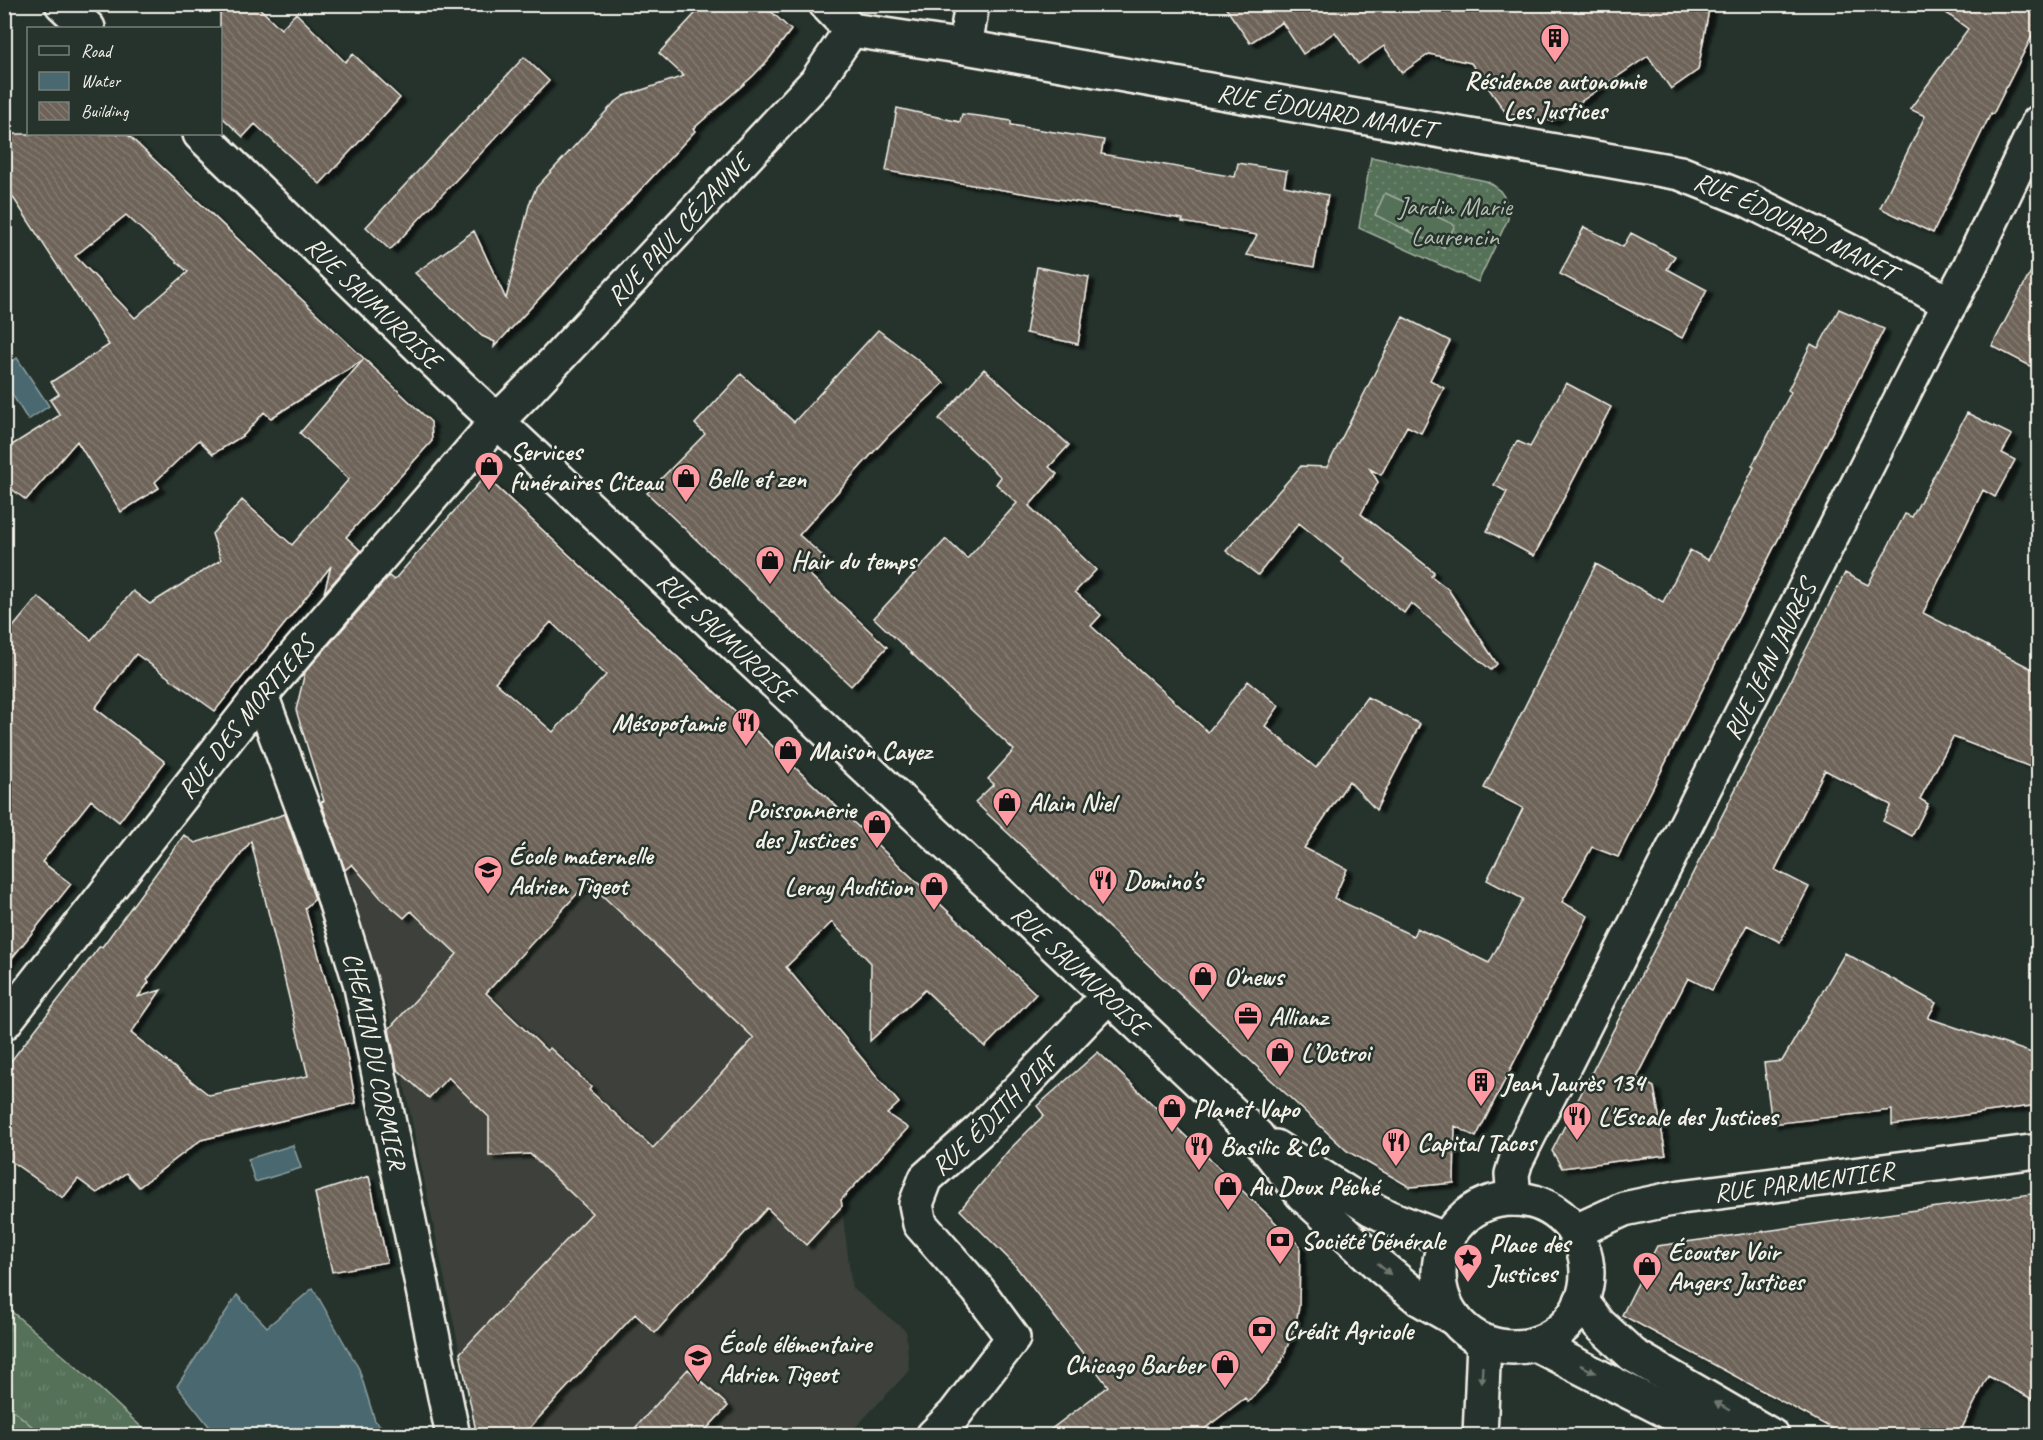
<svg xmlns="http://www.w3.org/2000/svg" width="2043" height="1440" font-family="Caveat,sans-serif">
<defs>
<pattern id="grass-tufts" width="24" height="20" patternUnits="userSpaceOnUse" patternTransform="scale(1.5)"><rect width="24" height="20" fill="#557158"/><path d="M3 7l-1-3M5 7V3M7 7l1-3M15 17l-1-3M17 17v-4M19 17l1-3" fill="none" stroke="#6e8670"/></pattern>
<pattern id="garden-dots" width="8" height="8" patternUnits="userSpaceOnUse" patternTransform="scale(1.5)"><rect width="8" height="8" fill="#557158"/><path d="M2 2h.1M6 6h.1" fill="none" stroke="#6e8670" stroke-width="1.8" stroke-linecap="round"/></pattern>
<pattern id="building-back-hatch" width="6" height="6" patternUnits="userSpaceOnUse" patternTransform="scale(1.5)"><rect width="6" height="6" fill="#6e6359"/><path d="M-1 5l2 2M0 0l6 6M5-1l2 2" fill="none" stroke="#837a71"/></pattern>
<filter id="shadow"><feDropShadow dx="6" dy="4" stdDeviation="1.5" flood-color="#0009"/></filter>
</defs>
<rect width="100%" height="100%" fill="#26332d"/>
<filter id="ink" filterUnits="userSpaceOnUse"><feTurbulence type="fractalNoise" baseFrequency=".0167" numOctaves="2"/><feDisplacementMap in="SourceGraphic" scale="12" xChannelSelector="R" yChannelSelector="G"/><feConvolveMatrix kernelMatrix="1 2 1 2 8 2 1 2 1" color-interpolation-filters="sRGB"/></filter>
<g filter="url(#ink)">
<path fill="#3c413a" d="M 303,683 L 506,810 L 812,783 L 839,808 L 717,943 L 893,1144 L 841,1200 L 852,1288 L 906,1331 L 909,1371 L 848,1435 L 477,1435 L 392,1025 L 346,869 Z"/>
<path fill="url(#grass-tufts)" stroke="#a4b1a0" stroke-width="1.5" d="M 4,1305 L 72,1363 L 150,1435 L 5,1435 Z"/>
<path fill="url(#garden-dots)" stroke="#a4b1a0" stroke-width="1.5" d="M 1371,157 L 1486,181 C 1503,189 1509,201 1508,219 L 1478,282 L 1359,228 Z"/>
<path fill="#557158" stroke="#a4b1a0" stroke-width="1.5" d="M 1385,193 L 1455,225 L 1444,248 L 1375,215 Z
M 5,1403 L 42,1435 L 5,1435 Z"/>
<path fill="#49686f" stroke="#8d9f9f" stroke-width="1.5" d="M 17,358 L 49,406 L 28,420 L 5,383 L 5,366 Z
M 293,1145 L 301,1168 L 255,1182 L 248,1159 Z
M 313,1288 L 359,1369 L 375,1421 L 391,1435 L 216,1435 L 177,1386 L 237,1295 L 267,1327 Z"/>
<path fill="url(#building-back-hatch)" stroke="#f4f1e8" stroke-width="1.5" fill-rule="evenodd" filter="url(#shadow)" d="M 220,4 L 255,4 L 281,29 L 296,13 L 345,62 L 353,54 L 400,98 L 320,184 L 255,124 L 243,137 L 223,118 L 220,113 Z
M 704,4 L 763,4 L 791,30 L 769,59 L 753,76 L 693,129 L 695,131 L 494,347 L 495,342 L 482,336 L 415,273 L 474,231 L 506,299 L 529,205 L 536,188 L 613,104 L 624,96 L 684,76 L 659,53 Z
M 1223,4 L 1710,4 L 1698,70 L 1671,89 L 1648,56 L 1552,121 L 1506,113 L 1471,63 L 1429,54 L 1402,73 L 1384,46 L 1358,64 L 1335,32 L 1303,54 L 1282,22 L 1250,43 Z
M 1934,4 L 2038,4 L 2038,24 L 1993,114 L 1991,113 L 1933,233 L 1880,208 L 1925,116 L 1910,109 L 1968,29 Z
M 524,57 L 549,81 L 390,250 L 366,227 Z
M 897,108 L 960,122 L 962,114 L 986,117 L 1011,121 L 1011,125 L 1104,140 L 1101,154 L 1235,177 L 1238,163 L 1287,171 L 1284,186 L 1328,195 L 1314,267 L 1246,255 L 1257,235 L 1182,222 L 1183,219 L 886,171 Z
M 4,134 L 127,134 L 431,422 L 432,441 L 346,537 L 361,551 L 324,593 L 331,566 L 215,711 L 136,654 L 95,708 L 165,762 L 119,822 L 91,800 L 42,862 L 71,884 L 4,968 L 4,638 L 38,597 L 91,640 L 133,591 L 150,604 L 221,560 L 212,534 L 242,500 L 292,545 L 349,479 L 300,433 L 363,360 L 271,418 L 264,412 L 244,435 L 213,454 L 199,440 L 155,482 L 159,488 L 121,512 L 77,441 L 26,500 L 4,483 L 4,450 L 60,415 L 50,400 L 59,394 L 51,382 L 109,345 L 5,185 ZM 126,215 L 188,272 L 135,318 L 75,256 Z
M 1584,227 L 1623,247 L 1631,233 L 1675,256 L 1667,269 L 1707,290 L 1682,338 L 1560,274 Z
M 2038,258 L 2038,370 L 1992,346 Z
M 1037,267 L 1089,277 L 1078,344 L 1026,333 Z
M 1839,309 L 1884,329 L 1618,857 L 1592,847 L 1562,902 L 1588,916 L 1476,1137 L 1455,1126 L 1454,1183 L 1410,1187 L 1347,1151 L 975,802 L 994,784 L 988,779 L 1014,750 L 874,618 L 946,539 L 967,559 L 1017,503 L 996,484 L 1001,477 L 939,419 L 984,369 L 1069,445 L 1049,467 L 1057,474 L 1029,506 L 1096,570 L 1075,592 L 1101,615 L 1091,626 L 1208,732 L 1248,681 L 1279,706 L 1265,726 L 1316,768 L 1367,697 L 1420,724 L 1376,810 L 1349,781 L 1304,848 L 1347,869 L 1334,898 L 1413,936 L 1417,928 L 1489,963 L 1523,899 L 1487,880 L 1523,808 L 1484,788 L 1596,564 L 1663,602 L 1690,550 L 1708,560 L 1754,467 L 1752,466 L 1791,392 L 1788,390 L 1811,344 L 1818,348 Z
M 1403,317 L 1450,341 L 1430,380 L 1444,388 L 1421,433 L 1407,426 L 1381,475 L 1370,469 L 1378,482 L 1361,514 L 1434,572 L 1431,576 L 1448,589 L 1497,664 L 1491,670 L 1411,603 L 1404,613 L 1342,562 L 1343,559 L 1299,523 L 1258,575 L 1226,551 L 1301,466 L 1327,467 Z
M 878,330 L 919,361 L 944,383 L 888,436 L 799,535 L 825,558 L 810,575 L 887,647 L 851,686 L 647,493 L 705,434 L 695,424 L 741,374 L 794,422 Z
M 1566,383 L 1611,407 L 1534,556 L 1487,531 L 1507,492 L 1494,485 L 1517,441 L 1530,447 Z
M 1967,413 L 2012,435 L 2002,453 L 2015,460 L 1995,497 L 1983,490 L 1923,613 L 2038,672 L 2038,770 L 1953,737 L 1920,799 L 1928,804 L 1912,836 L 1883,821 L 1891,805 L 1825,770 L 1775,870 L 1809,887 L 1780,942 L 1747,925 L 1712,990 L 1688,978 L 1637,1078 L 1654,1087 L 1666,1155 L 1562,1168 L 1552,1151 L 1845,573 L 1868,585 L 1905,514 L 1912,517 Z
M 485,476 L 1036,994 L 985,1047 L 925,990 L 870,1041 L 871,963 L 832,922 L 786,967 L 899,1103 L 887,1114 L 908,1128 L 841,1200 L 842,1206 L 806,1245 L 767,1208 L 655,1333 L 635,1314 L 522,1436 L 477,1436 L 460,1353 L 592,1213 L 530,1154 L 489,1156 L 489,1117 L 448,1077 L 429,1098 L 397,1069 L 389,1029 L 457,954 L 411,911 L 404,918 L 381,898 L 352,864 L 345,870 L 321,802 L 324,801 L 296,710 L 305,672 L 389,576 L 394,580 ZM 551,622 L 606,675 L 553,732 L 495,682 ZM 588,882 L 754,1038 L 653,1148 L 589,1090 L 591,1087 L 563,1060 L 550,1048 L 547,1051 L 486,993 Z
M 285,814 L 315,899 L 305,908 L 345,1046 L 356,1103 L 201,1140 L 139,1187 L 126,1173 L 97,1193 L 78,1179 L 63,1198 L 4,1156 L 4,1070 L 100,946 L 102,947 L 184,835 L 195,843 ZM 251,841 L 308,1076 L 209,1095 L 131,1033 L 161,990 L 138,997 L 149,982 L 147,980 Z
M 1845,953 L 1936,1003 L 1928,1018 L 2038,1055 L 2038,1105 L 1892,1125 L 1892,1110 L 1772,1124 L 1764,1063 L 1782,1061 Z
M 1098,1052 L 1300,1246 L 1299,1306 L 1296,1323 L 1282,1361 L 1267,1382 L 1248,1402 L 1245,1398 L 1195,1436 L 1042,1436 L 1108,1386 L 1014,1264 L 960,1210 L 1008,1151 L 1044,1115 L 1037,1106 Z
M 369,1176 L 387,1262 L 332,1272 L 315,1193 Z
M 2038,1193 L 2038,1402 L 1988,1376 L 1958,1436 L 1846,1436 L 1622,1315 L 1657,1246 Z
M 688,1369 L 728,1406 L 700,1436 L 628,1436 Z"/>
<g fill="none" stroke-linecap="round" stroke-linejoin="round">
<g stroke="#f4f1e8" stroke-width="38">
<g id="minor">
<path id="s1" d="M 826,4 L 851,30 L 965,47 L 1680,173 L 1748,200 L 1920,287 L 1950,304"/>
<path d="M 965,47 L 972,4"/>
<path id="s2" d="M 261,695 L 324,865 L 360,982 L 453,1436"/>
<path id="s3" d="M 4,1023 L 261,695 L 498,420 L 529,389 L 816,82 L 851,30"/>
<path id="s4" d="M 933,1436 L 954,1415 L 1013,1338 L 978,1290 L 920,1224 L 916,1204 L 926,1178 L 981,1129 L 1109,995"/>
</g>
</g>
<g stroke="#f4f1e8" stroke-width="38">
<g id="tertiary">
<path id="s5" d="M 1514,1199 L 1512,1174 L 1516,1161 L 1930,341 L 1969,268 L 2038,123"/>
<path id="s6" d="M 1574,1232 L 1624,1209 L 1681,1197 L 2038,1151"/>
<path d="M 1480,1436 L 1484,1342"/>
</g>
</g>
<g stroke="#f4f1e8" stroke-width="38">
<g id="secondary">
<path d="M 62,4 L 88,28"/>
<path id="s7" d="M 200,134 L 464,390 L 1257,1136 L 1302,1194 L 1340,1229 L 1380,1266 L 1420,1299 L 1455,1319"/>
<path d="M 1275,1147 L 1372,1209 L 1390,1218 L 1447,1240"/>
<circle cx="1513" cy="1273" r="74"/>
<path d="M 1581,1301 L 1599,1324 L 1633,1355 L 1772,1436"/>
<path d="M 1535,1344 L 1716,1436"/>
</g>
</g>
<use href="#minor" stroke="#26332d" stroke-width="33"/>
<use href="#tertiary" stroke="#26332d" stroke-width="33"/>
<use href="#secondary" stroke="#26332d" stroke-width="33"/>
</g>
<defs><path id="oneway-solid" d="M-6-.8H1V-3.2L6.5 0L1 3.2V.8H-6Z" transform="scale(1.5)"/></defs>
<g fill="#6e766e">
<use href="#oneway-solid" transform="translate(1384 1269) rotate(40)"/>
<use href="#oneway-solid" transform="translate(1588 1369) rotate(27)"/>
<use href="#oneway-solid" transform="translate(1482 1375) rotate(93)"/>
<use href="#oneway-solid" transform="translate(1722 1406) rotate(-150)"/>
</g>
</g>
<defs>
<g id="building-pin" transform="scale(1.5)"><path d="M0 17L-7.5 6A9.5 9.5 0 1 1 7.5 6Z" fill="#ff9aa2" stroke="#26332d"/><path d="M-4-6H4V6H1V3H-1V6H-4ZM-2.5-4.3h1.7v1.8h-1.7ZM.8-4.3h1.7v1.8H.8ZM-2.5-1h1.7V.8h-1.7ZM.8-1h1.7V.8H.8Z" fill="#111"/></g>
<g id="shop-pin" transform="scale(1.5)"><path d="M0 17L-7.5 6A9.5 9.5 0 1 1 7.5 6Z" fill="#ff9aa2" stroke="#26332d"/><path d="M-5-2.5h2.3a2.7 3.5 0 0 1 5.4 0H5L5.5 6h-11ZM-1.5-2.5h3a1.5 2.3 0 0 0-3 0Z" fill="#111"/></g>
<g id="restaurant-pin" transform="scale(1.5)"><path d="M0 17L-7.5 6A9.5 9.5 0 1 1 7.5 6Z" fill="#ff9aa2" stroke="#26332d"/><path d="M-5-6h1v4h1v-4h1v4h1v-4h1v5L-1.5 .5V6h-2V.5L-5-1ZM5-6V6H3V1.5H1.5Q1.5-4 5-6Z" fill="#111"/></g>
<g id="school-pin" transform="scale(1.5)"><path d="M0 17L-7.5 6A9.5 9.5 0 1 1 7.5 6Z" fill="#ff9aa2" stroke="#26332d"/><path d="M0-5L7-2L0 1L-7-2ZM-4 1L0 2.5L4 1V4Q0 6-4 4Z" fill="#111"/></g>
<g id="office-pin" transform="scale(1.5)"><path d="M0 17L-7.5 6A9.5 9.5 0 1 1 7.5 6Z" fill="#ff9aa2" stroke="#26332d"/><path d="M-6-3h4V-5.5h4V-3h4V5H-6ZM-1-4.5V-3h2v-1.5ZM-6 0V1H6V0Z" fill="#111"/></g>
<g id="bank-pin" transform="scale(1.5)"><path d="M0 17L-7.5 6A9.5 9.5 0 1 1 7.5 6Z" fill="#ff9aa2" stroke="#26332d"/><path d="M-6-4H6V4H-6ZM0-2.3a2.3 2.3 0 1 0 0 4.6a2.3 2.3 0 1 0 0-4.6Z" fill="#111"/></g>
<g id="sight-pin" transform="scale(1.5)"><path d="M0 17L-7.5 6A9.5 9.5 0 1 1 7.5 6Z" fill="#ff9aa2" stroke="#26332d"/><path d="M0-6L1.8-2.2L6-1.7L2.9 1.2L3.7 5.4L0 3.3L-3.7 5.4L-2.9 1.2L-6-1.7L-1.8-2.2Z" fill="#111"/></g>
</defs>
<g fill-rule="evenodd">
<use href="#building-pin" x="1555" y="38"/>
<use href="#shop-pin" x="489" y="466"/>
<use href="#shop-pin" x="686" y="478"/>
<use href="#shop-pin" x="770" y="560"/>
<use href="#restaurant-pin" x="746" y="722"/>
<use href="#shop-pin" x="788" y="750"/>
<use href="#shop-pin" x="1007" y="802"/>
<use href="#shop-pin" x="877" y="824"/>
<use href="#school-pin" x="488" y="870"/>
<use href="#restaurant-pin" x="1103" y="880"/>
<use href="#shop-pin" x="934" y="886"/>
<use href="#shop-pin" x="1203" y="976"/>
<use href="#office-pin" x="1248" y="1016"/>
<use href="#shop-pin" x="1280" y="1052"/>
<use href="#building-pin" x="1481" y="1082"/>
<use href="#shop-pin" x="1172" y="1108"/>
<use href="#restaurant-pin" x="1577" y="1116"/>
<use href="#restaurant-pin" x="1396" y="1142"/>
<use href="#restaurant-pin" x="1199" y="1146"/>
<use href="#shop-pin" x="1228" y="1186"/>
<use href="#bank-pin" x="1280" y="1240"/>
<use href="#sight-pin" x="1468" y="1258"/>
<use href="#shop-pin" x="1647" y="1266"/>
<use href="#bank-pin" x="1262" y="1330"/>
<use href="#school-pin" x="698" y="1358"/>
<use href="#shop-pin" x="1225" y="1364"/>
</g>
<g text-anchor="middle" stroke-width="5" stroke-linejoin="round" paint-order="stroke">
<g font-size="26" font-weight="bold" fill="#f4f1e8" stroke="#26332d" text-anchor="start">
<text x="1555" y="89" text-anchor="middle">Résidence autonomie<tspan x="1555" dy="30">Les Justices</tspan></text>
<text x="510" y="460">Services<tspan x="510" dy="30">funéraires Citeau</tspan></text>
<text x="707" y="487">Belle et zen</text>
<text x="791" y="569">Hair du temps</text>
<text x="725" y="731" text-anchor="end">Mésopotamie</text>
<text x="809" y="759">Maison Cayez</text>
<text x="1028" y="811">Alain Niel</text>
<text x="856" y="818" text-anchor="end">Poissonnerie<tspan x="856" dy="30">des Justices</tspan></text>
<text x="509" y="864">École maternelle<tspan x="509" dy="30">Adrien Tigeot</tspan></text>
<text x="1124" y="889">Domino's</text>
<text x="913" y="895" text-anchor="end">Leray Audition</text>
<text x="1224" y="985">O'news</text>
<text x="1269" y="1025">Allianz</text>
<text x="1301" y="1061">L’Octroi</text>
<text x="1502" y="1091">Jean Jaurès 134</text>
<text x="1193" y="1117">Planet Vapo</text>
<text x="1598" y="1125">L'Escale des Justices</text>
<text x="1417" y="1151">Capital Tacos</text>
<text x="1220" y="1155">Basilic &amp; Co</text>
<text x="1249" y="1195">Au Doux Péché</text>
<text x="1301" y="1249">Société Générale</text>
<text x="1489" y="1252">Place des<tspan x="1489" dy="30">Justices</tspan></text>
<text x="1668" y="1260">Écouter Voir<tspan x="1668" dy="30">Angers Justices</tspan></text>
<text x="1283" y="1339">Crédit Agricole</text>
<text x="719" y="1352">École élémentaire<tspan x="719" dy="30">Adrien Tigeot</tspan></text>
<text x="1204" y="1373" text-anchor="end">Chicago Barber</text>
</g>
<g font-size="26" fill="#f4f1e8" stroke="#26332d">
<text dy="9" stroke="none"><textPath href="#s1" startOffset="518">RUE ÉDOUARD MANET</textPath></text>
<text dy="9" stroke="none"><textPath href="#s1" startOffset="1004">RUE ÉDOUARD MANET</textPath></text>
<text dy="9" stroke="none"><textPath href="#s3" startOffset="1042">RUE PAUL CÉZANNE</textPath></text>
<text dy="9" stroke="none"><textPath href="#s7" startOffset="242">RUE SAUMUROISE</textPath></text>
<text dy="9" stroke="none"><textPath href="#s7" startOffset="728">RUE SAUMUROISE</textPath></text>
<text dy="9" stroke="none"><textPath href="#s5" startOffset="600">RUE JEAN JAURÈS</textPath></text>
<text dy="9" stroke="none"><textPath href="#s3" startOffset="390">RUE DES MORTIERS</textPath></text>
<text dy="9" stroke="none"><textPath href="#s7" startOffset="1214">RUE SAUMUROISE</textPath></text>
<text dy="9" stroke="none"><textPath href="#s2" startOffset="384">CHEMIN DU CORMIER</textPath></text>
<text dy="9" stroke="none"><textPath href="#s4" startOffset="417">RUE ÉDITH PIAF</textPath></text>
<text dy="9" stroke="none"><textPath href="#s6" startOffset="237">RUE PARMENTIER</textPath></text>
</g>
<g font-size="26" fill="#b4beae" stroke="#26332d">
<text x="1455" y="215">Jardin Marie<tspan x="1455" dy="30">Laurencin</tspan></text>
</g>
</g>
<rect width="2043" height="1440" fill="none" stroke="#26332d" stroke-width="24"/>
<rect x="12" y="12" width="2019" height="1416" fill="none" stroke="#f4f1e8" stroke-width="2" filter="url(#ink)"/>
<rect x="27" y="27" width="195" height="108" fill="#26332d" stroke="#787f78" stroke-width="1.5"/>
<rect x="39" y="46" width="30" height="9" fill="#26332d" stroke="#787f78" stroke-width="1.5"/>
<text x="81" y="57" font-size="18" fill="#f4f1e8">Road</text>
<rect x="39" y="72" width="30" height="18" fill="#49686f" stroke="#787f78" stroke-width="1.5"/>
<text x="81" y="87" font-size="18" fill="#f4f1e8">Water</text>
<rect x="39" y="102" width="30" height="18" fill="url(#building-back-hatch)" stroke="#787f78" stroke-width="1.5"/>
<text x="81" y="117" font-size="18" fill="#f4f1e8">Building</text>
</svg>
